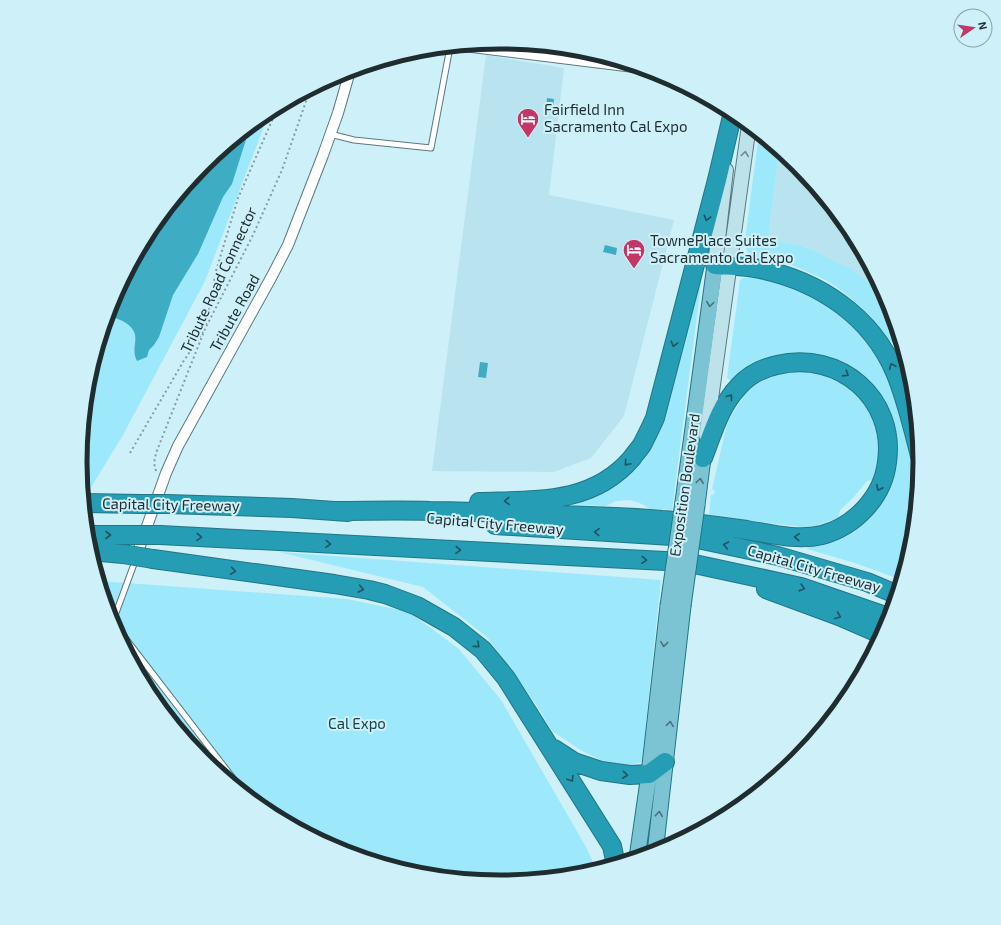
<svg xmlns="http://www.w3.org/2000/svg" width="1001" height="925" font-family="'Exo 2',sans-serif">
<rect width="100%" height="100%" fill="#cdf0f9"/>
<path fill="#b9e4ef" d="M 486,55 L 564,68 L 549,195 L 674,220 L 624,416 L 591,458 L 554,472 L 432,471 Z
M 779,149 L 798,165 L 850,229 L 889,303 L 882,295 L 843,264 L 836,262 L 816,251 L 796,244 L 768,240 Z"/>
<path fill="#9de9fb" d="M 268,112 L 263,129 L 205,281 L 123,435 L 84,499 L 80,462 L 88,380 L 112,301 L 151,229 L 203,165 Z
M 759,133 L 779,149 L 768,240 L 796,244 L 816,251 L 836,262 L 843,264 L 863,277 L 889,303 L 913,381 L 916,415 L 894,351 L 894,344 C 882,337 881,329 872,319 C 859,304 843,290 825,280 C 815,275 804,270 794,266 C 783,263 755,259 747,252 L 745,240 L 746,232 Z
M 703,269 L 672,510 L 650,509 L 642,504 L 630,500 L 616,501 L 606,506 L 552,503 L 625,475 Z
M 743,278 L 760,278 L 771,279 L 817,294 L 867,335 L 897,390 L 920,472 L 913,545 L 902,580 L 855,563 L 807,549 L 808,545 L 847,533 L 895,445 L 840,363 L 733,382 L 727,378 L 740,280 Z
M 796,371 C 811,372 825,374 838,381 C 872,398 888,445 872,480 L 867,481 L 853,498 L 840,510 L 838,518 L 812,527 L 801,527 L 709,515 L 711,495 L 714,494 L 715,491 L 712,489 L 727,424 L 731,416 L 742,399 L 741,397 C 758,380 773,375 796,371 Z
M 279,552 L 661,580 L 642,762 L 624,766 L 605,762 L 582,751 L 552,731 L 537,706 L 487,637 L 423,587 Z
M 99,581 L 347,599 L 409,612 L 459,649 L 501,700 L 586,847 L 597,871 L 582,875 L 500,883 L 418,875 L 339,851 L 267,812 L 203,760 L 151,696 L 112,623 Z"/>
<path fill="#3eadc4" d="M 547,98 L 554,99 L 553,110 L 546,109 Z
M 250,127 L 232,184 L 223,197 L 198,254 L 173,295 L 159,337 L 154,345 L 149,350 L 147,357 L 137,361 C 129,345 144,336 126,323 C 120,319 114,318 108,315 L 112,301 L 151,229 L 203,165 Z
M 605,245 L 617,248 L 616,255 L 603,252 Z
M 480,362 L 488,363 L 486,378 L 478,377 Z"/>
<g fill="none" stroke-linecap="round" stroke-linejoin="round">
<g stroke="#5a7a82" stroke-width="7">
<path id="lane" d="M 330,134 L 354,140 L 431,148 L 450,47
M 126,639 L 246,795
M 123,645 L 126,639 L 113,621 L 134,564"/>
</g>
<g stroke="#5a7a82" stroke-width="12">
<path id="street" d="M 464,46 L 642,68
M 135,560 L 166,473 L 178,446 L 272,276 L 288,245 L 323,155 L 338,113 L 350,71"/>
</g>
<g stroke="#5a7a82" stroke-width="16">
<path id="secondary" d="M 715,265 L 726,170
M 706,435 L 749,125"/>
</g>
<g stroke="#227686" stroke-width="17">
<path id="primary" d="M 683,502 L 715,265
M 697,505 L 703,458
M 655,853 L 683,606
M 637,858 L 649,774 L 668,606"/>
</g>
<g stroke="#227686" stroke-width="20">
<path id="highway" d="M 715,265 C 730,266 746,266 760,269 C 819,281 871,316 895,372 C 906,398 913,428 920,456
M 479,502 C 535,500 592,505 632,458 C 635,453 640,449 643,443 C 647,435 651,427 655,418 L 717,180 L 733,112
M 84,503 L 141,504
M 167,504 L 292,508 L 348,512
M 335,511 C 367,511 398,510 430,511 C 464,511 498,513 533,514 C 576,516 619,516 662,520 C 691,522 719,526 747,530 C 771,534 798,541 822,535 C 855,526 883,497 887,462 C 896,399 840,350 777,365 C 763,368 749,375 739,386 C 720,406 713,432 703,458
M 495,525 L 688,537 L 778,556 L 867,582 L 898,595
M 87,535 L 128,535
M 160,535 L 685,562 L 801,587 L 891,618
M 90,551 L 123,554
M 153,559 L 334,584 L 369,590 L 385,594 L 417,606 L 454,627 L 483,650 L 506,678 L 612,846 L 616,865
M 766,589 L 839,616 L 883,635
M 554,749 L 574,762 L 601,771 L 630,775 L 649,774 L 665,762"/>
</g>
<path stroke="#829ca3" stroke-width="2" stroke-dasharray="2 3" stroke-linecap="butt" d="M 206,325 L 216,271 L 238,198 L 278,107
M 130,453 L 183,362 L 203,332
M 156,471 L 154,463 L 156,453 L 205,329 L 253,235 L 282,170 L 310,90"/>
<use href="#lane" stroke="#fff" stroke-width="5"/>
<use href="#street" stroke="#fff" stroke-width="10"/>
<use href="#secondary" stroke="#bde2e9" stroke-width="14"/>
<use href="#primary" stroke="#7cc4d3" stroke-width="15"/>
<use href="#highway" stroke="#249db5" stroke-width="18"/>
<g stroke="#227686" stroke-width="17" stroke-linecap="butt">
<path id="primary-bridge" d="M 668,606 L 683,502
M 683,606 L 697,505"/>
</g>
<g stroke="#227686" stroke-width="20" stroke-linecap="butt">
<path id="highway-bridge" d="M 141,504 L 167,504
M 128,535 L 160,535
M 123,554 L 153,559"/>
</g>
<use href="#primary-bridge" stroke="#7cc4d3" stroke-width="15"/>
<use href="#highway-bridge" stroke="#249db5" stroke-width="18"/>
</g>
<defs><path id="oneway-chevron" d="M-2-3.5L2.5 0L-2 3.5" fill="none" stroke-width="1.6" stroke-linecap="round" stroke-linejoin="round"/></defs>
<use stroke="#6e888c" href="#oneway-chevron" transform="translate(745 154) rotate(-82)"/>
<g stroke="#21545f">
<use href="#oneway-chevron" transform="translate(707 218) rotate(105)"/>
<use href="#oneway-chevron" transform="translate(674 344) rotate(105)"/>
<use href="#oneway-chevron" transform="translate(892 366) rotate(-115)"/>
<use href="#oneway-chevron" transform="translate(846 374) rotate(32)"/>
<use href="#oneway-chevron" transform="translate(730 397) rotate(-52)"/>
<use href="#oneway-chevron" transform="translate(627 463) rotate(131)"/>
<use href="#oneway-chevron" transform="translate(879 488) rotate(116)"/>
<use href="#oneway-chevron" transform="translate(507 501) rotate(178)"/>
<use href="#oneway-chevron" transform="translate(597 532) rotate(-177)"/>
<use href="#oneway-chevron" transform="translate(108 535)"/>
<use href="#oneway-chevron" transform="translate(199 537) rotate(3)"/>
<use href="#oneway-chevron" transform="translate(797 537) rotate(-176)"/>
<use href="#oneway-chevron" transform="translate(328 544) rotate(3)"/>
<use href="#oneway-chevron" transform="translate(726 545) rotate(-168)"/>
<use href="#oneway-chevron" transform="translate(458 550) rotate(3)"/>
<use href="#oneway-chevron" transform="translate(644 560) rotate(3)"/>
<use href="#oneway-chevron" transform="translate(233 571) rotate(8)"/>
<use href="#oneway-chevron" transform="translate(802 588) rotate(16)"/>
<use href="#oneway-chevron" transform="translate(361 589) rotate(11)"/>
<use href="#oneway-chevron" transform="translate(838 616) rotate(22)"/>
<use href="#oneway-chevron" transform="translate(477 645) rotate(41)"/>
<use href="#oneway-chevron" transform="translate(625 775) rotate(6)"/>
<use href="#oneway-chevron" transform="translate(571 779) rotate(58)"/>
</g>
<g stroke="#497179">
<use href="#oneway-chevron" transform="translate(710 304) rotate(98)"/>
<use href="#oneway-chevron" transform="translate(700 481) rotate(-83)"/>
<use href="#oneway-chevron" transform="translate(664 644) rotate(97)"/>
<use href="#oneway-chevron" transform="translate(670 724) rotate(-82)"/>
<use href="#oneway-chevron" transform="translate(659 814) rotate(-84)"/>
</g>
<defs>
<g id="hotel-pin" transform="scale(1.15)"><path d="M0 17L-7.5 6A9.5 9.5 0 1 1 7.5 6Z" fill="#c33666" stroke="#cdf0f9"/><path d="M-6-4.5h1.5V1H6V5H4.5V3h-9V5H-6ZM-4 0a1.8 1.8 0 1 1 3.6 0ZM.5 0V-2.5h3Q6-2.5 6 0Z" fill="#fff"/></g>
</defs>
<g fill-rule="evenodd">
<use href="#hotel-pin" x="528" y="119"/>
<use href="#hotel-pin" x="634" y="250"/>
</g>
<g text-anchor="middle" stroke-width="4" stroke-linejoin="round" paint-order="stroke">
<g font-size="15" fill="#1f2d30" stroke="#cdf0f9" text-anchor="start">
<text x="544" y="115">Fairfield Inn<tspan x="544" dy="17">Sacramento Cal Expo</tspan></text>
<text x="650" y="246">TownePlace Suites<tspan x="650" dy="17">Sacramento Cal Expo</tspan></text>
</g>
<g font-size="15" fill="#1f2d30" stroke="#cdf0f9">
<text transform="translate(219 280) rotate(-65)" y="5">Tribute Road Connector</text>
<text transform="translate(235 313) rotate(-61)" y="5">Tribute Road</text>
<text transform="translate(685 485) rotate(-82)" y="5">Exposition Boulevard</text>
<text transform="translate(171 505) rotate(1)" y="5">Capital City Freeway</text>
<text transform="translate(495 524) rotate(5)" y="5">Capital City Freeway</text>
<text transform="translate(814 569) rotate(16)" y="5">Capital City Freeway</text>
</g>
<g font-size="15" fill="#13444e" stroke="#cdf0f9">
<text x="357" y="729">Cal Expo</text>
</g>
</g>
<path d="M0 0H1001V925H0ZM87 462a413 413 0 1 1 826 0a413 413 0 1 1-826 0Z" fill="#cdf0f9" fill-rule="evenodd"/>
<path fill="none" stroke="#1f2d30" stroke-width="5" d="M87 462a413 413 0 1 1 826 0a413 413 0 1 1-826 0Z"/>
<g transform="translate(973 28) rotate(77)"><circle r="19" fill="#cdf0f9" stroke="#87a2a9"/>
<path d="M0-3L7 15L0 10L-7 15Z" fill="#c33666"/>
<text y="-6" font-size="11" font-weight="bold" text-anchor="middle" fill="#1f2d30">N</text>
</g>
</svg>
